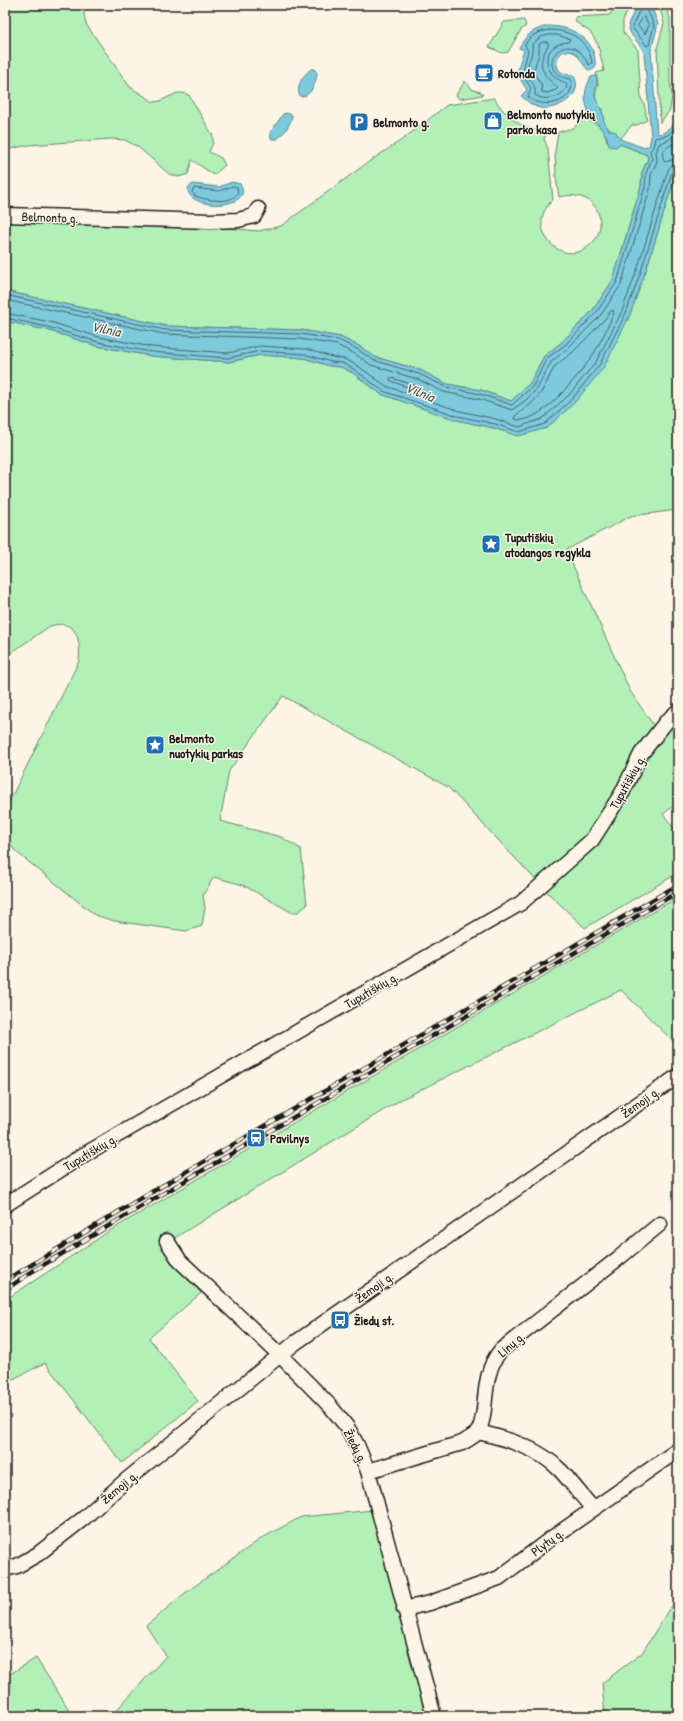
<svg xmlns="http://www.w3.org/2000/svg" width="683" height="1721" font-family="'Patrick Hand',sans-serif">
<rect width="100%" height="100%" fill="#fcf5e5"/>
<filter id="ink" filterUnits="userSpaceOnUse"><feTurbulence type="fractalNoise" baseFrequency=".025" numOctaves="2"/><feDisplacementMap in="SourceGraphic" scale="8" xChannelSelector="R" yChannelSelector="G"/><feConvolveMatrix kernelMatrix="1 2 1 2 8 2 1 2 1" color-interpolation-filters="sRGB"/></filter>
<g filter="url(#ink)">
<path fill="#b2f0b7" stroke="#67866a" d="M 5,5 L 85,5 L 83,8 L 86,24 L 130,87 L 154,102 L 160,101 L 177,93 L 183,93 L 189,95 L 213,136 L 213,143 L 209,152 L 221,158 L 225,165 L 214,175 L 192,160 L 188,174 L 179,177 L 169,174 L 138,147 L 125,140 L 111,139 L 29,145 L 5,150 Z
M 615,5 L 630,5 L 623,20 L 623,32 L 638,50 L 641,99 L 644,103 L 647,120 L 637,125 L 632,125 L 620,139 C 618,134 615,133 610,130 C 603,125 602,117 602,109 C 592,100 596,94 598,83 C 598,80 596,77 596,73 L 604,71 L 598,45 L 591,33 L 576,22 L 575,17 L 610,15 Z
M 659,5 L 666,6 L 670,18 L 670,83 L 672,95 L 670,110 L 660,123 L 657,49 L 664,23 Z
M 524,20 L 526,26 L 521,30 L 508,52 L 502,53 L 489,47 L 504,22 Z
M 465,81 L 473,90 L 481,92 L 483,95 L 459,99 L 456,95 Z
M 494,98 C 507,118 523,130 547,132 L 544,139 L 548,149 L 553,200 C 522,227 563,272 591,244 C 597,239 600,232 600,224 C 600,200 579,192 559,197 L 556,178 L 555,151 L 558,132 L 573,128 L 586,117 L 588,120 C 599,125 605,129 607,142 L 620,144 L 647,155 L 648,159 L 642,172 L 641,186 L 613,280 L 593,310 L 562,342 L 544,356 L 530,383 L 511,401 L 481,390 L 447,384 L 420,370 L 375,357 L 359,346 L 340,337 L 301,330 L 166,326 L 5,291 L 5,219 L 205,226 L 259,231 L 281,226 L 367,163 L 403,139 L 447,105 Z
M 678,167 L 678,510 L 631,516 L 566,550 L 630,691 L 662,738 L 673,723 L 678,720 L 678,803 L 663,814 L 678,834 L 678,873 L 585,928 L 549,894 L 448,787 L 283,696 L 229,771 L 220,821 L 281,837 L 301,849 L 307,905 L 298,912 L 291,912 L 243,885 L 214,877 L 203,895 L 205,908 L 202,926 L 186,931 L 114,921 L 95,915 L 15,851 C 4,836 5,828 5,810 L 79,661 C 81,640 77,618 50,626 L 5,657 L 5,321 L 47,330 L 97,346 L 151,356 L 229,362 L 260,355 L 304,358 L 330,366 L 341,367 L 353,373 L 381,394 L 457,420 L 494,428 L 518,436 L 547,427 L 576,401 L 645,273 Z
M 678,897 L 678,1046 L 621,990 L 402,1099 L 163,1245 L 201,1293 L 149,1338 L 198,1401 L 122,1463 L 45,1363 L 5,1383 L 5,1300 L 111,1230 Z
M 374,1510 L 428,1716 L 111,1716 L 166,1656 L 146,1626 L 185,1593 L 262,1538 L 301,1517 Z
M 678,1600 L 678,1716 L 605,1716 L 602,1683 L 642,1653 L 669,1609 Z
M 36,1658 L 73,1716 L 5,1716 L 5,1677 Z"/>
<path fill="#7ecadd" stroke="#578490" d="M 639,5 L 651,5 L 658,24 L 651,51 L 657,133 L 661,134 L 666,131 L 678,119 L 678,167 L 645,273 L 630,315 L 604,367 L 576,401 L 547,428 L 518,436 L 494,428 L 457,420 L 381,394 L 353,373 L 341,367 L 330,366 L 304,358 L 260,355 L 229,362 L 151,356 L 97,346 L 47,330 L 5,321 L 5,291 L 166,326 L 301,330 L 340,337 L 359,346 L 375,357 L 420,370 L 447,384 L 481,390 L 511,401 L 530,383 L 544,356 L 562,342 L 593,310 L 613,280 L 641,186 L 642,172 L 648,159 L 647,155 L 620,144 L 615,147 L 609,146 L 606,135 L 597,123 L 588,120 L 586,115 L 588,110 C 583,97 585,89 591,77 L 596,76 C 599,83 594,88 595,95 C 596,103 602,109 604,117 L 603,120 L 609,130 L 616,132 L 620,139 L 642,147 L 649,146 L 651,137 L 644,53 C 641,43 625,33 629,22 C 631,16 636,10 639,5 Z
M 548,26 C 573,26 598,40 595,68 L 590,71 C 581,66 580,51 568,51 C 557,51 553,65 561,72 C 564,74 569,75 573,75 C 587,95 556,111 540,108 C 532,106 527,101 521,96 L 527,90 C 515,72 517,70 524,50 L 519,48 C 526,34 534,29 548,26 Z
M 311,69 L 314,69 L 317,73 C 317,81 311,96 301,97 C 294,89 303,75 311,69 Z
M 287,113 L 292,115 C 291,124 284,134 277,139 L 271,139 L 270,133 L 283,114 Z
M 232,182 L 240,184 C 256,210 186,211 188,188 L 193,184 L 219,187 Z"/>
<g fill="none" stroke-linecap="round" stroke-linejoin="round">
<path stroke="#436269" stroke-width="1" d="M 642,5 L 632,27 L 634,30 L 647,46 L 649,45 L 654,25 L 649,14 L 647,5
M 644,17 L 649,25 L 645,34 L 638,26 Z
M 549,30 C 571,30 588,40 592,63 L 589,65 C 586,61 584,55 580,52 C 561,36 541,63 559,75 C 562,78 567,78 571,79 C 577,103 542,110 528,97 L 531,88 L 522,74 L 528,51 L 525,45 C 530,35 538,32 549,30 Z
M 549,35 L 557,35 L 570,39 L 568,42 C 541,44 540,74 566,83 L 567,87 C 562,98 545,102 535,95 C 537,82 528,82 527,72 C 526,63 534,57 532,44 L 541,37 Z
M 543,42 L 547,42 L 549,44 C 536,65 541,73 558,88 L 556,90 L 547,93 L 542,92 L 541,84 L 533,72 L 539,54 L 539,45 Z
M 678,140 C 670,148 657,148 665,162 L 678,158
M 233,186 L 237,187 L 238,193 C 231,205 206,200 195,196 L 192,192 L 194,188 L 219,191 Z
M 5,295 L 165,330 L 301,334 L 338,340 L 357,349 L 373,360 L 419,374 L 446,387 L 480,394 L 512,405 L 533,386 L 547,358 L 565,345 L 596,313 L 617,282 L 645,187 L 646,173 L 652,159 L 650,151 L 653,147 L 655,138 L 668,135 L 678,125
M 5,300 L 164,334 L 300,339 L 337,345 L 355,354 L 371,365 L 417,379 L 444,392 L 479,399 L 512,410 L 526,400 L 537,389 L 551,362 L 568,348 L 600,316 L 621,285 L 650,189 L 651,175 L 657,161 L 656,152 L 659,144 L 670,139 L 678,132
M 611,311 L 613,310 L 614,313 C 607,328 600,345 590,359 C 579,375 537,428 515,419 L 515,416 L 530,405 L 541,393 L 555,366 L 573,352 L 604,320 Z
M 5,313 L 50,322 L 99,337 L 152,347 L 228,353 L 260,346 L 306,349 L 332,357 L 344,359 L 358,366 L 386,386 L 460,411 L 496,419 L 519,427 L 542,419 L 569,395 L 596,362 L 622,311 L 637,270 L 668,170 L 672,165 L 678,164
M 5,318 L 48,327 L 98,342 L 151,352 L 228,358 L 260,351 L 304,354 L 331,362 L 342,363 L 355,370 L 383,391 L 458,416 L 495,424 L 519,432 L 545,424 L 573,398 L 600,364 L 626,313 L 641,271 L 672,172 L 678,169
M 392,378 L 420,387 L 421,390 L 418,391 L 391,381 L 390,379 Z"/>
<g stroke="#1c1c1c" stroke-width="17">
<path id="minor" d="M 5,215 L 211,221 L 238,220 L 254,216 L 258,209
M 5,1205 L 85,1154 L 521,903 L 592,840 L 622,793 L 641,754 L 666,722 L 678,711
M 167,1241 L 180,1261 L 281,1356 L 331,1407 L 347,1427 L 357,1445 L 368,1471 L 434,1716
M 478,1432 C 508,1439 539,1448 561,1471 C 572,1483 582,1496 593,1509
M 368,1471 L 462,1443 C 467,1440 473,1437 477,1433 C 482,1427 483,1416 484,1409 C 486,1388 487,1366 501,1350 L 620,1257 L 660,1224
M 5,1569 L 17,1566 L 38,1554 L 84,1518 L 124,1482 L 295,1343 L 678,1076
M 404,1609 L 430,1603 L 499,1578 L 549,1540 L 678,1450"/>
</g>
<use href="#minor" stroke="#fcf5e5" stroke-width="14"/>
<g stroke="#1c1c1c" stroke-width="4.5">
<path id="rail" d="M 5,1281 L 138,1200 L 678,885
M 5,1290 L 33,1271 L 142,1206 L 678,892"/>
</g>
<use href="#rail" stroke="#fcf5e5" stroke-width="3" stroke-dasharray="9" stroke-linecap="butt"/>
</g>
</g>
<defs>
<g id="cafe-square" transform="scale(1)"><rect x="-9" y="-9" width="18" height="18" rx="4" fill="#1f6fb2" stroke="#fcf5e5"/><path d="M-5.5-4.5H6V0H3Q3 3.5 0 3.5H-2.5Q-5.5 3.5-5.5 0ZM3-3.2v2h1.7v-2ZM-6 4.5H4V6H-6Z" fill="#fff"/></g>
<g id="shop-square" transform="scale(1)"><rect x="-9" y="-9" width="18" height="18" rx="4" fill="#1f6fb2" stroke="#fcf5e5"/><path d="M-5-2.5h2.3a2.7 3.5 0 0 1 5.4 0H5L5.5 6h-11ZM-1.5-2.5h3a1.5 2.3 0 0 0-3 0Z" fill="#fff"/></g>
<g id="parking-square" transform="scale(1)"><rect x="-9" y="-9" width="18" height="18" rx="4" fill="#1f6fb2" stroke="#fcf5e5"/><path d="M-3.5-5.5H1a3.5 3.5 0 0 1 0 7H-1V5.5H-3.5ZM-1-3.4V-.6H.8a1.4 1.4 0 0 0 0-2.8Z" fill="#fff"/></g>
<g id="sight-square" transform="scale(1)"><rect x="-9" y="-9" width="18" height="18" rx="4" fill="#1f6fb2" stroke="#fcf5e5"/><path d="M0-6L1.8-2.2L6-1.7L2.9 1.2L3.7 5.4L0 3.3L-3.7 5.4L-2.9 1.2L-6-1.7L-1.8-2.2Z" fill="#fff"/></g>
<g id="station-square" transform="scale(1)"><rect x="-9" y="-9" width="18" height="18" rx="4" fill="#1f6fb2" stroke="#fcf5e5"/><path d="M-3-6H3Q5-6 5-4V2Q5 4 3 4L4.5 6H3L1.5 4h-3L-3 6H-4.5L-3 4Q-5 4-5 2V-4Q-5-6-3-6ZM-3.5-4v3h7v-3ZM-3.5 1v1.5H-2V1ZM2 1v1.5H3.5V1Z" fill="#fff"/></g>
<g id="bus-square" transform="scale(1)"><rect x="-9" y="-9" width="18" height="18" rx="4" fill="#1f6fb2" stroke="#fcf5e5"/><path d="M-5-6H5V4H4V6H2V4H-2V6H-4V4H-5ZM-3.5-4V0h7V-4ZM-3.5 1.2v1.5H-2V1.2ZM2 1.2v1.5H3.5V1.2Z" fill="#fff"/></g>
</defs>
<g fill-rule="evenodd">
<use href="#cafe-square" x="484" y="73"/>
<use href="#shop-square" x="493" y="121"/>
<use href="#parking-square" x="359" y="122"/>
<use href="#sight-square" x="491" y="544"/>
<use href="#sight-square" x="155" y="745"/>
<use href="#station-square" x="256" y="1138"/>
<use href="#bus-square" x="340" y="1320"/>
</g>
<g text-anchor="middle" stroke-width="3" stroke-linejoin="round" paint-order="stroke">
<g font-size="13" font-weight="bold" fill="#1c1c1c" stroke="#fcf5e5" text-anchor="start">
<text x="498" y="78">Rotonda</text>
<text x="507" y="119">Belmonto nuotykių<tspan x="507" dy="15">parko kasa</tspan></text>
<text x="373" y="127">Belmonto g.</text>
<text x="505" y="542">Tuputiškių<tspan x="505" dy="15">atodangos regykla</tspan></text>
<text x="169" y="743">Belmonto<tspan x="169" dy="15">nuotykių parkas</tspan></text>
<text x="270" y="1143">Pavilnys</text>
<text x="354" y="1325">Žiedų st.</text>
</g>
<g font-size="13" fill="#1c1c1c" stroke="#fcf5e5">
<text transform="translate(50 217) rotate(2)" y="5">Belmonto g.</text>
<text transform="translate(627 782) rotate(-61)" y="5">Tuputiškių g.</text>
<text transform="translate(371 990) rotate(-30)" y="5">Tuputiškių g.</text>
<text transform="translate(640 1102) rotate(-35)" y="5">Žemoji g.</text>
<text transform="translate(90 1152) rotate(-31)" y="5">Tuputiškių g.</text>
<text transform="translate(374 1287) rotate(-35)" y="5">Žemoji g.</text>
<text transform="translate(511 1344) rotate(-41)" y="5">Linų g.</text>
<text transform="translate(356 1446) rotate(63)" y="5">Žiedų g.</text>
<text transform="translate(119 1487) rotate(-40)" y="5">Žemoji g.</text>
<text transform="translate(547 1542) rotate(-37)" y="5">Plytų g.</text>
</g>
<g font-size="14" font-style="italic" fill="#3e5960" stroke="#fcf5e5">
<text transform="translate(106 329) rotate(12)" y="5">Vilnia</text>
<text transform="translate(420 392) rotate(22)" y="5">Vilnia</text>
</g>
</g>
<rect width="683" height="1721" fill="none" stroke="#fcf5e5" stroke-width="20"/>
<rect x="10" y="10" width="663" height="1701" fill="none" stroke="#1c1c1c" stroke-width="1.5" filter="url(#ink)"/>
</svg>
